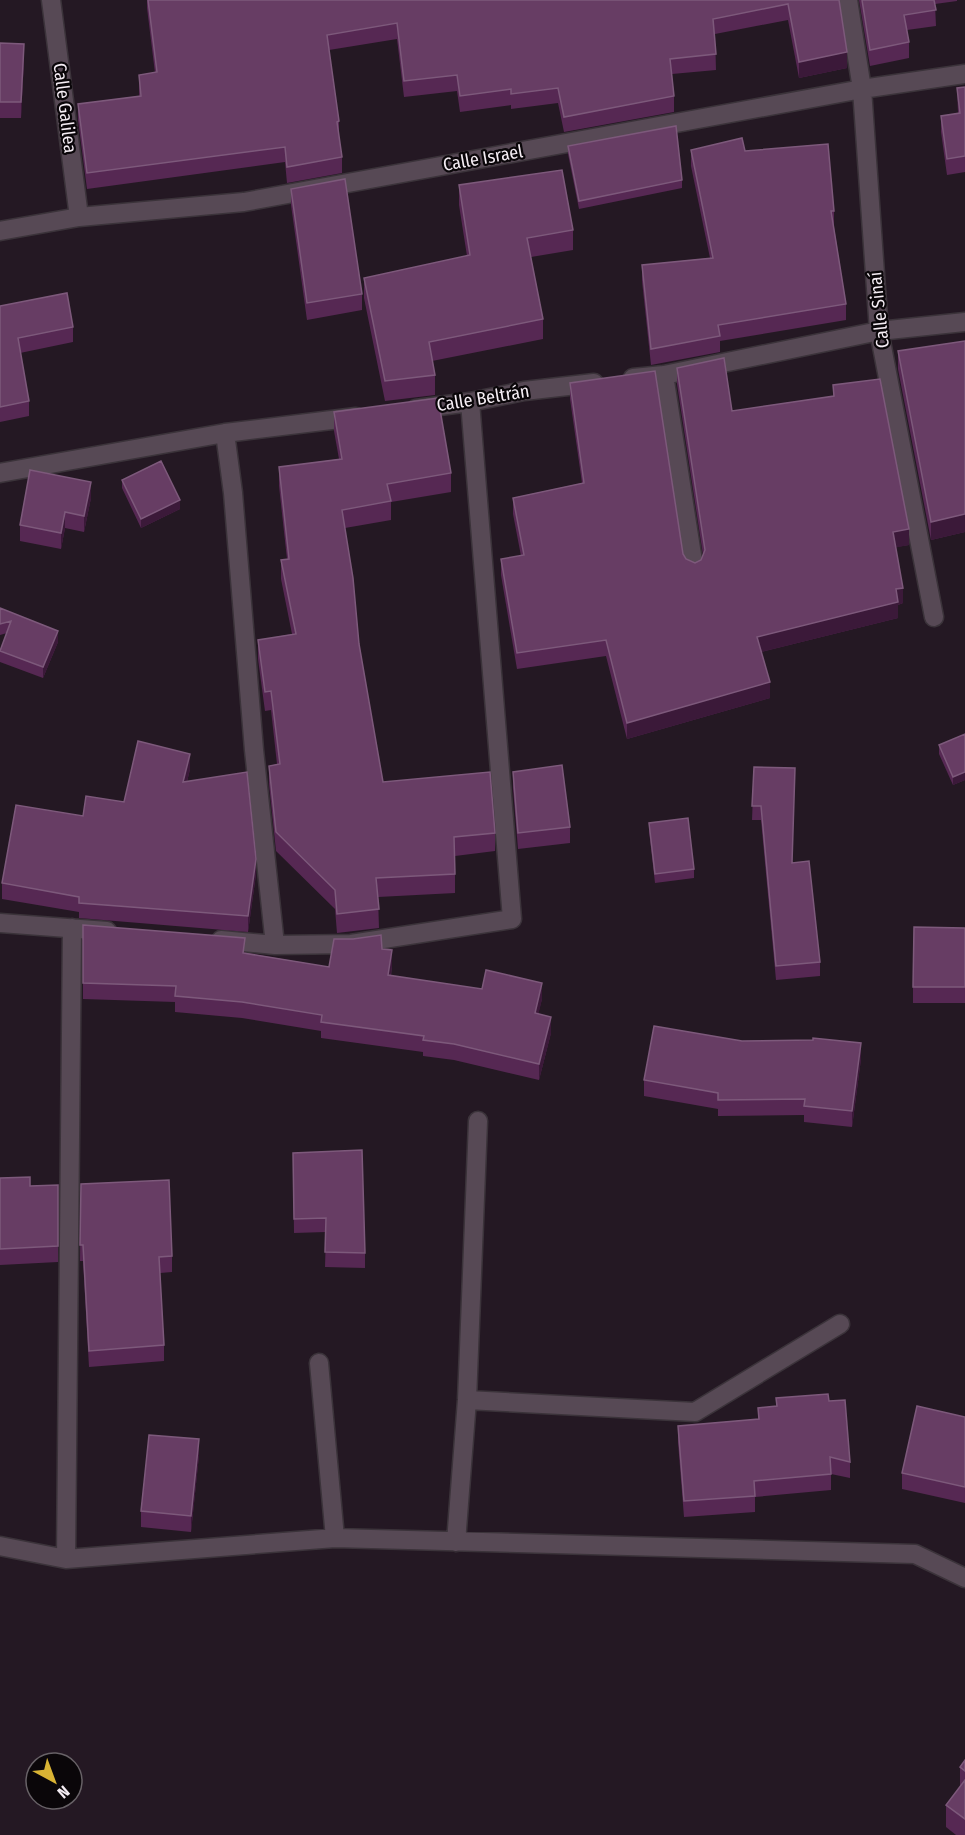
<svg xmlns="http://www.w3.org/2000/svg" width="965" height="1835" font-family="'Fira Sans Condensed',sans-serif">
<rect width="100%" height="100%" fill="#241823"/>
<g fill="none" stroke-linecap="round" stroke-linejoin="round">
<g stroke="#3b333a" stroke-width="21">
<path id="street" d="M 51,0 L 79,217
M 848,0 L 862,89 L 879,331 L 934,617
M 0,231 L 79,217 L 244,202 L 862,89 L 965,74
M 664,375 L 694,568
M 633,378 L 664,375 L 879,331 L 965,322
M 416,409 L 470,402 L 524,391 L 594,383
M 225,433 L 233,493 L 254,750 L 275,945
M 0,473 L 225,433 L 356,417
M 0,923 L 107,931
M 221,940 L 275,945 L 351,944 L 512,919 L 470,402
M 319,1363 L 335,1538
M 467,1400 L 695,1412 L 840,1324
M 456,1542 L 467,1400 L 478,1121
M 0,1546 L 66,1559 L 335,1538 L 915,1554 L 965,1578
M 66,1559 L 72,928"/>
</g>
<use href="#street" stroke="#574955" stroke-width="18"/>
</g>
<path fill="#562853" d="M 147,0 L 839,0 L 847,68 L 799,78 L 788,20 L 715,34 L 716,70 L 672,74 L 674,96 L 674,112 L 564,132 L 558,103 L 511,109 L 511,105 L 460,112 L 457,91 L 404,97 L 397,39 L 329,50 L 339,121 L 339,137 L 342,157 L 342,173 L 287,183 L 285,162 L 87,189 L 78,120 L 78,104 L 139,96 L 139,75 L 155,73 L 147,8 Z
M 859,0 L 957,0 L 957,1 L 935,4 L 936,26 L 907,30 L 909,42 L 909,58 L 870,66 Z
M 0,43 L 24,60 L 21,118 L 0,118 Z
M 965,87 L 965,172 L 947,175 L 941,132 L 941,116 L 958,113 L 957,88 Z
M 568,146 L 682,180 L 682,188 L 579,209 L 568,154 Z
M 691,150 L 745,151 L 834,211 L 834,227 L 846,304 L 846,320 L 720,341 L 720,352 L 651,365 L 642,281 L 642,265 L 710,258 L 691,166 Z
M 459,185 L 573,230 L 573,250 L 531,257 L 543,319 L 543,339 L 432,361 L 435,375 L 435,395 L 385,401 L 364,298 L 364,278 L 467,256 L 459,205 Z
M 291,189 L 362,294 L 362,310 L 307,320 L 291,205 Z
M 0,306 L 73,327 L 73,342 L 20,353 L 29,401 L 29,416 L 0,422 Z
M 965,341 L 965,532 L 931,540 L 898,369 L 898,351 Z
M 677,368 L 732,411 L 833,396 L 833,385 L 909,545 L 896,547 L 903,603 L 898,605 L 898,618 L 761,652 L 770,698 L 627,739 L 606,656 L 517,669 L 501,575 L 501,559 L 521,556 L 513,514 L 513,498 L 582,483 L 570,399 L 570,383 L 683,554 L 686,559 L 695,563 L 701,560 L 703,555 L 677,384 Z
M 334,412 L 451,473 L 451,492 L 391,502 L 391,520 L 345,528 L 359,644 L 383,782 L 495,833 L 495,851 L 455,856 L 455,893 L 378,897 L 379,928 L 337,933 L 335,909 L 276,851 L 269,784 L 269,766 L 277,764 L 271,710 L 265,711 L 258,659 L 258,640 L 292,634 L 281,579 L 281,560 L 287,559 L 279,486 L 279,467 L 339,459 L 334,431 Z
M 122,480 L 180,509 L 141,528 L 122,488 Z
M 91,498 L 84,532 L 65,528 L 61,549 L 20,541 L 20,525 Z
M 0,608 L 58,642 L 43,678 L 0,662 L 0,651 L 7,633 L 0,635 Z
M 965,734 L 965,780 L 953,785 L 939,754 L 939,745 Z
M 754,767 L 793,863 L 820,962 L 820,976 L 776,980 L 761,820 L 752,820 Z
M 190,769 L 187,782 L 256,874 L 248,932 L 79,918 L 79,912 L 2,899 L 2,883 L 83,816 L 124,802 Z
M 513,772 L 570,827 L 570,843 L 518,849 L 513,788 Z
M 649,823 L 694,869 L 694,878 L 655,883 L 649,831 Z
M 83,925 L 329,967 L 382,949 L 392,966 L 391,976 L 542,999 L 538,1014 L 551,1033 L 539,1080 L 454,1060 L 423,1056 L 423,1052 L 321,1038 L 321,1031 L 242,1018 L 175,1012 L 175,1002 L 83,999 Z
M 965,928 L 965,1003 L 913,1003 L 913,987 Z
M 742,1041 L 861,1059 L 852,1127 L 804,1122 L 804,1115 L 718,1116 L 718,1109 L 644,1096 L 644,1080 Z
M 293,1153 L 365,1253 L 365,1268 L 325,1267 L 326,1232 L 294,1233 Z
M 0,1178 L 30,1186 L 58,1185 L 58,1262 L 0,1265 Z
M 81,1184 L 172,1256 L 172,1272 L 160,1273 L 164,1345 L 164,1361 L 89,1367 L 83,1261 L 80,1261 Z
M 776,1398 L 829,1401 L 850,1462 L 850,1478 L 831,1474 L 831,1490 L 755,1497 L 755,1512 L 684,1517 L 678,1442 L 678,1426 L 758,1419 L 758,1408 L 776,1406 Z
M 965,1417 L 965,1503 L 902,1489 L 902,1473 Z
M 199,1455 L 191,1532 L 141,1527 L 141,1511 Z
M 965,1760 L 965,1835 L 956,1835 L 946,1827 L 946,1805 L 960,1787 L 960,1767 Z"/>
<path fill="#3b1939" d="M 24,44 L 24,60 L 21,118 L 21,102 Z
M 847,52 L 847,68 L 799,78 L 799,62 Z
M 91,482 L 91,498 L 84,532 L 84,516 Z
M 180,500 L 180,509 L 141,528 L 141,519 Z
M 65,512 L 65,528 L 61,549 L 61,533 Z
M 965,514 L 965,532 L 931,540 L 931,522 Z
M 909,529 L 909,545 L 893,548 L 893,532 Z
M 903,588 L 903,603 L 898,605 L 898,618 L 757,653 L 757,637 L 896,589 Z
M 58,631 L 58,642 L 43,678 L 43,667 Z
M 770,682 L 770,698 L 627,739 L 627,723 Z
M 190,754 L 190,769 L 183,798 L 183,782 Z
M 965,772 L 965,780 L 953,785 L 953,777 Z
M 256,859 L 256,874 L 248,932 L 248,916 Z
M 392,950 L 392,966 L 388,991 L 388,975 Z
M 542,983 L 542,999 L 535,1029 L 535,1013 Z
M 551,1017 L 551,1033 L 539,1080 L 539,1064 Z
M 861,1043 L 861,1059 L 852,1127 L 852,1111 Z
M 199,1439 L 199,1455 L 191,1532 L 191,1516 Z"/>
<path fill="#673d64" stroke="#7d597b" stroke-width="1.5" d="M 148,0 L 839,0 L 847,52 L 799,62 L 788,4 L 713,19 L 716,54 L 670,59 L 674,96 L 564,117 L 558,88 L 511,94 L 511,89 L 460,96 L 457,75 L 404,81 L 397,23 L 327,35 L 339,121 L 337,122 L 342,157 L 287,167 L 285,147 L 87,173 L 78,104 L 141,96 L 139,75 L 157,72 Z
M 862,0 L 934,0 L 936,10 L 904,15 L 909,42 L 870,50 Z
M 0,43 L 24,44 L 21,102 L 0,102 Z
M 965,87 L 965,156 L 947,159 L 941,116 L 960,113 L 957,88 Z
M 676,126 L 682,180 L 579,201 L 568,146 Z
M 742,138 L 745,151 L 828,144 L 834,211 L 831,211 L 846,304 L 718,325 L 720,336 L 651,349 L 642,265 L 713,258 L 691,150 Z
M 562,170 L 573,230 L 527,238 L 543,319 L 429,342 L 435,375 L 385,381 L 364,278 L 470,255 L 459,185 Z
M 345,179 L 362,294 L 307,303 L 291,189 Z
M 67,293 L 73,327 L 18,338 L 29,401 L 0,407 L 0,306 Z
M 965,341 L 965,514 L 931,522 L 898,351 Z
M 724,358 L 732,411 L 834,396 L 833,385 L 880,379 L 909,529 L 893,532 L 903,588 L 896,589 L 898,602 L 757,637 L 770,682 L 627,723 L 606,640 L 517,653 L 501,559 L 524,555 L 513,498 L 584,483 L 570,383 L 655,371 L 683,554 L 686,559 L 695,563 L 701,560 L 705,550 L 677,368 Z
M 438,398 L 451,473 L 387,484 L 391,501 L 342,510 L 353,578 L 359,644 L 383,782 L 490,772 L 495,833 L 454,837 L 455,874 L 376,878 L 379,909 L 337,914 L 335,890 L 276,832 L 269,766 L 280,764 L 271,691 L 265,692 L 258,640 L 296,634 L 281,560 L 289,559 L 279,467 L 342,459 L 334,412 Z
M 161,461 L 180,500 L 141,519 L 122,480 Z
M 30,470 L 91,482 L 84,516 L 65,512 L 61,533 L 20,525 Z
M 0,608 L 58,631 L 43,667 L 0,651 L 11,621 L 0,624 Z
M 965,734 L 965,772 L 953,777 L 939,745 Z
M 138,741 L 190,754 L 183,782 L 247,772 L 256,859 L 248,916 L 79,903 L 79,897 L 2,883 L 16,805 L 83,816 L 86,796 L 124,802 Z
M 562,765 L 570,827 L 518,833 L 513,772 Z
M 754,767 L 795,768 L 792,863 L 809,861 L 820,962 L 776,966 L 761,806 L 752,806 Z
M 688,818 L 694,869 L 655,874 L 649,823 Z
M 83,925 L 245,938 L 243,953 L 329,967 L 334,939 L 353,939 L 381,935 L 382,949 L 392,950 L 388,975 L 482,989 L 486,970 L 542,983 L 535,1013 L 551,1017 L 539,1064 L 454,1044 L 423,1040 L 424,1036 L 321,1022 L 322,1015 L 242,1002 L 175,996 L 176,986 L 83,983 Z
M 914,927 L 965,928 L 965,987 L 913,987 Z
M 654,1026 L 742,1041 L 813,1040 L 813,1038 L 861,1043 L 852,1111 L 804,1106 L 805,1099 L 718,1100 L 718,1093 L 644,1080 Z
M 362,1150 L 365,1253 L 325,1252 L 326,1218 L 294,1219 L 293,1153 Z
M 30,1177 L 30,1186 L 58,1185 L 58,1246 L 0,1249 L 0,1178 Z
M 169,1180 L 172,1256 L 159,1257 L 164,1345 L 89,1351 L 83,1245 L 80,1245 L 81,1184 Z
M 828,1394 L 829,1401 L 845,1400 L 850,1462 L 830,1457 L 831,1474 L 754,1481 L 755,1496 L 684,1501 L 678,1426 L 759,1419 L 758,1408 L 777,1406 L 776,1398 Z
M 917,1406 L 965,1417 L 965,1487 L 902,1473 Z
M 149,1435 L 199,1439 L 191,1516 L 141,1511 Z
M 965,1760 L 965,1771 L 960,1767 Z
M 965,1780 L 965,1819 L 946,1805 Z"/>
<g text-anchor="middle" stroke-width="4.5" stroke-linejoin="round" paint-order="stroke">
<g font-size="18" fill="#f5edf4" stroke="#0a0609">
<text transform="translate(65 108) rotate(83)" y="6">Calle Galilea</text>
<text transform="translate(483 158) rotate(-10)" y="6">Calle Israel</text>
<text transform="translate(879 310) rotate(-96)" y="6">Calle Sinaí</text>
<text transform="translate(483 398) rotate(-9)" y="6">Calle Beltrán</text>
</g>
</g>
<g transform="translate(54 1781) rotate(139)"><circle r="28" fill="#0a0609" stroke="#686267" stroke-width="1.5"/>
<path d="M0-4.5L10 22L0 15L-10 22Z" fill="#d9b334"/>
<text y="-9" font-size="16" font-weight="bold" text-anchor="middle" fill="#f5edf4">N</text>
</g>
</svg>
